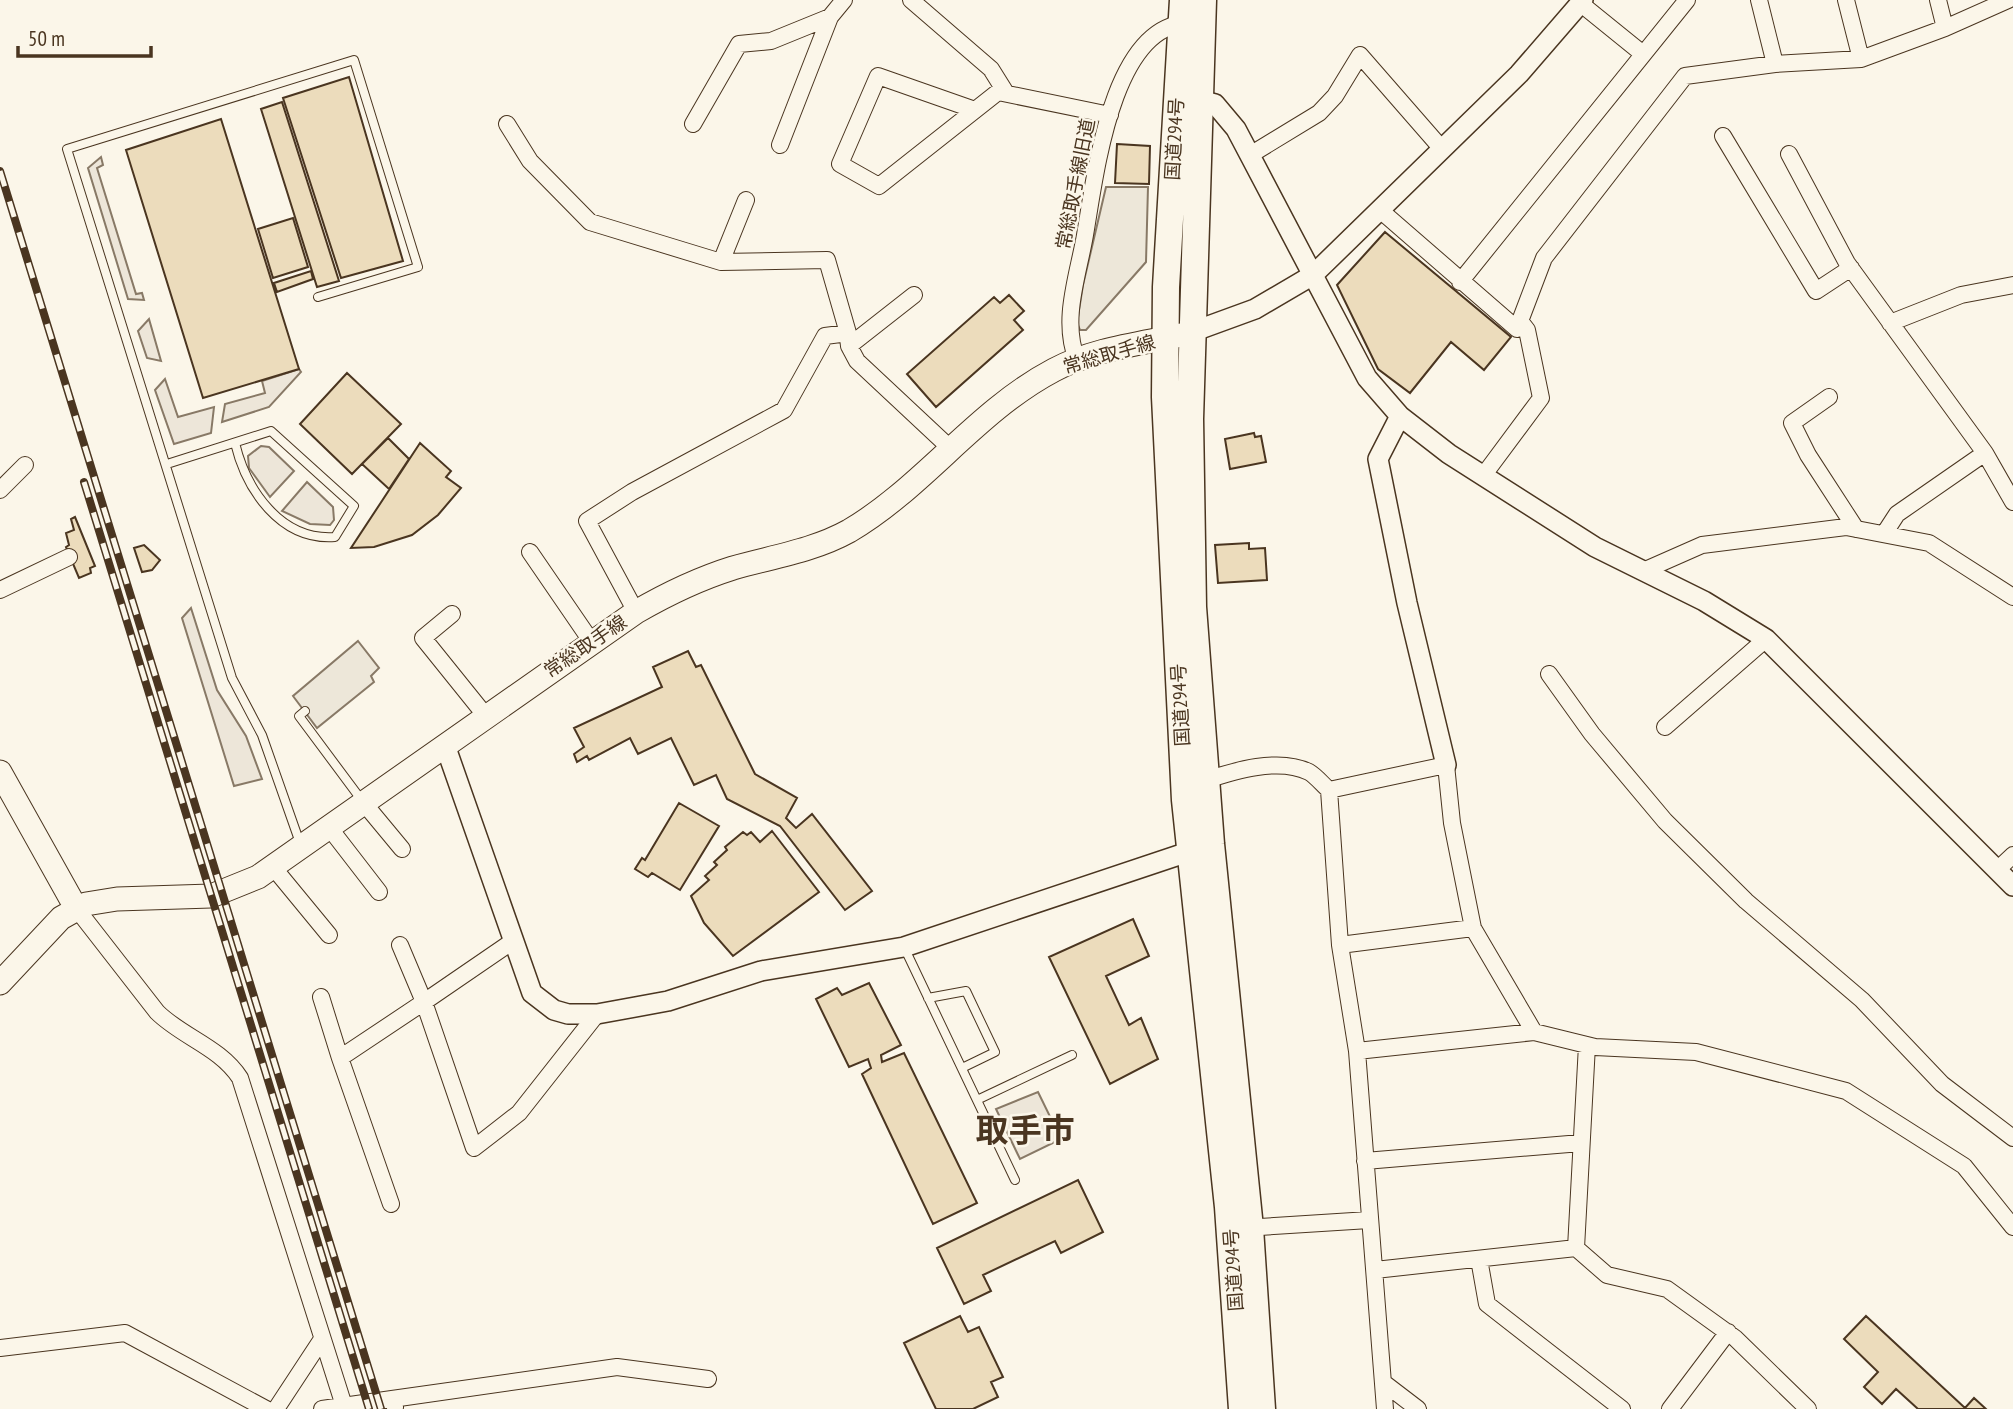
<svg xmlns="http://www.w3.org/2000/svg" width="2013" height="1409" font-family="'PT Sans Narrow','Noto Sans JP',sans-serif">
<rect width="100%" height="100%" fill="#fbf6e9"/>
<path fill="#ede6d9" stroke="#887966" stroke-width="2" d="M 101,157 L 103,165 L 97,168 L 136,294 L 142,293 L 144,300 L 128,299 L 88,168 Z
M 149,319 L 161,361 L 147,358 L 138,331 Z
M 299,369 L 301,372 L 269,407 L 222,422 L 225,404 L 265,393 L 262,381 Z
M 165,379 L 178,417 L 214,407 L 211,433 L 174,444 L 155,390 Z
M 261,446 L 269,447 L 294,471 L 270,497 L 249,468 L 248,456 Z
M 307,482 L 333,507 L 334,520 L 330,525 L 310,524 L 282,511 Z
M 191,608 L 217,690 L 246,736 L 262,779 L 234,786 L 182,618 Z
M 1038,1092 L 1061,1139 L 1020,1159 L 996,1109 Z"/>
<path fill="#ede7d9" stroke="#887966" stroke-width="2" d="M 1106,187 L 1148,187 L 1146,262 L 1086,330 L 1080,330 L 1077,323 L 1083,285 Z
M 358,641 L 379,668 L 371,676 L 374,682 L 317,728 L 293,696 Z"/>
<path fill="#ecdcbc" stroke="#4a3520" stroke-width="2" d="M 349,77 L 403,261 L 341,278 L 283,98 Z
M 282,102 L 339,281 L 317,287 L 261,109 Z
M 221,119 L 299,369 L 203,398 L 126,150 Z
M 1117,144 L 1150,146 L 1149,184 L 1115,183 Z
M 293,218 L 308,267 L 273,278 L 258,229 Z
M 1385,232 L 1511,337 L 1484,370 L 1451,342 L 1410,393 L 1378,369 L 1337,285 Z
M 311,271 L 313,279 L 277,292 L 274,283 Z
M 1009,295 L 1024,311 L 1014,320 L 1023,330 L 936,407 L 907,374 L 994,297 L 1000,303 Z
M 347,373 L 401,424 L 352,474 L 300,424 Z
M 1254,433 L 1255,437 L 1261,436 L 1266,462 L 1230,469 L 1225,439 Z
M 388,438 L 409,459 L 389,489 L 362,464 Z
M 420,443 L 451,471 L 446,477 L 461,488 L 438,515 L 412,535 L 374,547 L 351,548 Z
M 75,517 L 95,566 L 90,568 L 91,573 L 79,578 L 66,547 L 69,545 L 66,533 L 74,530 L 71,519 Z
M 1249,543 L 1249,549 L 1265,548 L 1267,580 L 1218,583 L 1215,545 Z
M 144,545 L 160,560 L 152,570 L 142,572 L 134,548 Z
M 688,651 L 696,667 L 701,665 L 755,774 L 797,798 L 786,818 L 796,828 L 812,814 L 872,891 L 845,910 L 780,826 L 727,799 L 716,775 L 694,785 L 671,738 L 638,754 L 630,738 L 589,760 L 587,756 L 577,762 L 574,754 L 584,747 L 574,728 L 662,687 L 653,667 Z
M 679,803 L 719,826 L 680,890 L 652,873 L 648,877 L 635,869 L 642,858 L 645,860 Z
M 772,831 L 819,892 L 733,956 L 704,923 L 691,896 L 709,880 L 705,876 L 717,865 L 714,862 L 727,850 L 725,847 L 743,832 L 747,835 L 751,832 L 760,842 Z
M 1133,919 L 1149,956 L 1106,976 L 1129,1025 L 1141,1018 L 1158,1059 L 1110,1084 L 1049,957 Z
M 869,983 L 901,1045 L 881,1055 L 882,1062 L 904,1053 L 977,1203 L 933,1224 L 862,1074 L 871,1068 L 868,1059 L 849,1067 L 816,999 L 837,988 L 842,995 Z
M 1078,1180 L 1103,1232 L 1061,1253 L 1055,1241 L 983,1275 L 991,1291 L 964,1304 L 937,1248 Z
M 960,1316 L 968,1332 L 979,1327 L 1003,1377 L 991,1382 L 998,1397 L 973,1409 L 936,1409 L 904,1343 Z
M 1866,1316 L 1965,1408 L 1974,1398 L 1986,1409 L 1918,1409 L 1896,1389 L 1882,1404 L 1864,1387 L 1878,1372 L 1844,1339 Z"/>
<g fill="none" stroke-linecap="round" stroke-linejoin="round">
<g stroke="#4a3520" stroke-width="10">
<path id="service" d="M 167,464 L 271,431 L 354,506 L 335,537 C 280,541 246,489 235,443
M 305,711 L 299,716 L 363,802
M 300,843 L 262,735 L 232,678 L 67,149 L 354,60 L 418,267 L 318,297
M 904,947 L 1015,1180
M 928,998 L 966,991 L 995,1052 L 962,1068
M 977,1100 L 1072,1055"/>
</g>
<g stroke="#4a3520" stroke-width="18">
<path id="minor" d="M 911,0 L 991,69 L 1006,93
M 1759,0 L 1775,64
M 1846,0 L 1861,59
M 1938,0 L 1945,28
M 1580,3 L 1643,54
M 975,110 L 878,76 L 840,164 L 879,186 L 998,92 L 1110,115
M 507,124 L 530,161 L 590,222 L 721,262 L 827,260 L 848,333 L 825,336 L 784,410 L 632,492 L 587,521 L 636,612
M 693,124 L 739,44 L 771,41 L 830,17
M 1723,136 L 1816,291 L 1851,268
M 780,145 L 830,17 L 844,0
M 1789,154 L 1847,263 L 1985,453 L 1897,514 L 1884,534
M 1250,155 L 1319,113 L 1335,96 L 1360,55 L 1442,149
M 1380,210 L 1517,329 L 1544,258 L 1685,76 L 1775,64 L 1861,59 L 1945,28 L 2008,0
M 721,262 L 746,200
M 1460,282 L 1687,0
M 1890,323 L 1961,295 L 2013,285
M 848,337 L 849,346 L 914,295
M 849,346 L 857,361 L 950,448
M 1077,360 C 1061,320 1078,276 1085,235 C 1095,178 1111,27 1187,23
M 1829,397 L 1792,423 L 1808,455 L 1856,529
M 1985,453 L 2013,502
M 1483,476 L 1541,398 L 1527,330 L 1520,321
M 0,490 L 25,465
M 530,552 L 591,641
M 1643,571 L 1702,545 L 1846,527 L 1929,543 L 2013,597
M 0,590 L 69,557
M 452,614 L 423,638 L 485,715
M 1549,674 L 1592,734 L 1665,821 L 1746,901 L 1862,1000 L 1942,1084 L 2013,1138
M 1665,727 L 1766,639
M 1206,780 C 1234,771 1279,757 1309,772 C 1316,776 1323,785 1329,790
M 363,802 L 402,849
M 328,826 L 379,892
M 273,867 L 329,935
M 1997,870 L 2013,855
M 76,908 L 157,1012 C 182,1037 220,1047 240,1078 L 345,1409
M 513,941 L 424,1002 L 474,1148 L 519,1113 L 597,1014
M 1340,945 L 1473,928
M 321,997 L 340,1058 L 424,1002 L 400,945
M 1587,1045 L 1576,1248 L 1607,1275 L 1667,1289 L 1735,1338 L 1808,1409
M 1357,1051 L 1534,1032
M 340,1058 L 391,1204
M 1365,1161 L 1581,1143
M 1243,1228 L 1369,1220
M 1479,1259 L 1487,1304 L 1622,1409
M 1375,1270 L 1576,1248
M 0,1348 L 125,1333 L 266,1409
M 1384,1383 L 1418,1409
M 392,1399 L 617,1367 L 708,1379
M 276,1409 L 322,1339
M 322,1409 L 392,1399 L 395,1407
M 1385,1409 L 1357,1051 L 1340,945 L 1329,790 L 1446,765 L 1452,823 L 1473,928 L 1534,1032 L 1595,1047 L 1696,1052 L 1846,1091 L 1964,1166 L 2013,1227
M 1670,1409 L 1728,1332"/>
</g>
<g stroke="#4a3520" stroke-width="22">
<path id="tertiary" d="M 1199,100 L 1215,104 L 1236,129 L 1367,378 L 1400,416 L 1449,454 L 1595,547 L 1704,601 L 1766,639 L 2013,886
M 1192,332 L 1255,309 L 1313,275 L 1519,74 L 1583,0
M 1400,416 L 1378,459 L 1407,603 L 1446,765
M 445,745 L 532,993 L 554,1010 L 568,1014 L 597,1014 L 668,1001 L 761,971 L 904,947 L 1203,847"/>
</g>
<g stroke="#4a3520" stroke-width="25">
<path id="secondary" d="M 0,772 L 76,908
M 0,983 L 61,918 L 86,904 L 117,899 L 211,896 L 258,877 L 636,612 C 667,594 698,579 733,568 C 771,557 813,551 849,531 C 924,487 976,411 1054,370 C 1093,349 1139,344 1181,335"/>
</g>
<g stroke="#4a3520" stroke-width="29">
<path id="trunk" d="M 1183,0 L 1166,287 L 1165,397 L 1185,800 L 1228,1207 L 1242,1409
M 1203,0 L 1190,419 L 1193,607 L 1211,844 L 1250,1228 L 1262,1409"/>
</g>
<use href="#service" stroke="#fbf6e9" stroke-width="8"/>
<use href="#minor" stroke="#fbf6e9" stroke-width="16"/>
<use href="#tertiary" stroke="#fbf6e9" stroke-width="19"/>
<use href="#secondary" stroke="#fbf6e9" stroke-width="23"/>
<use href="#trunk" stroke="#fbf6e9" stroke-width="26"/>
<g stroke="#4a3520" stroke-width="8">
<path id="rail" d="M 0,171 L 381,1409
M 84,482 L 369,1409"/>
</g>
<use href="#rail" stroke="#fbf6e9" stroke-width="5" stroke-dasharray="16" stroke-linecap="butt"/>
</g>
<g text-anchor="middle" stroke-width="5" stroke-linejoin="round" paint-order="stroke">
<g font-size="19" fill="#4a3520" stroke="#fbf6e9">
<text transform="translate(1174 139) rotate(-87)" y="7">国道294号</text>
<text transform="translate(1075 184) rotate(-79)" y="7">常総取手線旧道</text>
<text transform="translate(1109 354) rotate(-16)" y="7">常総取手線</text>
<text transform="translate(585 646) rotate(-34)" y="7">常総取手線</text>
<text transform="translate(1180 705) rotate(-93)" y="7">国道294号</text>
<text transform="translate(1233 1270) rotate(-94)" y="7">国道294号</text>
</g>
<g font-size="33" font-weight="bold" fill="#4a3520" stroke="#fbf6e9">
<text x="1025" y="1142">取手市</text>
</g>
</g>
<path d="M18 46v10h133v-10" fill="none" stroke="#4a3520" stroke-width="3.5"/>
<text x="28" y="46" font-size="21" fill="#4a3520" stroke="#fbf6e9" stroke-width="5" paint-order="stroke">50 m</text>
</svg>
